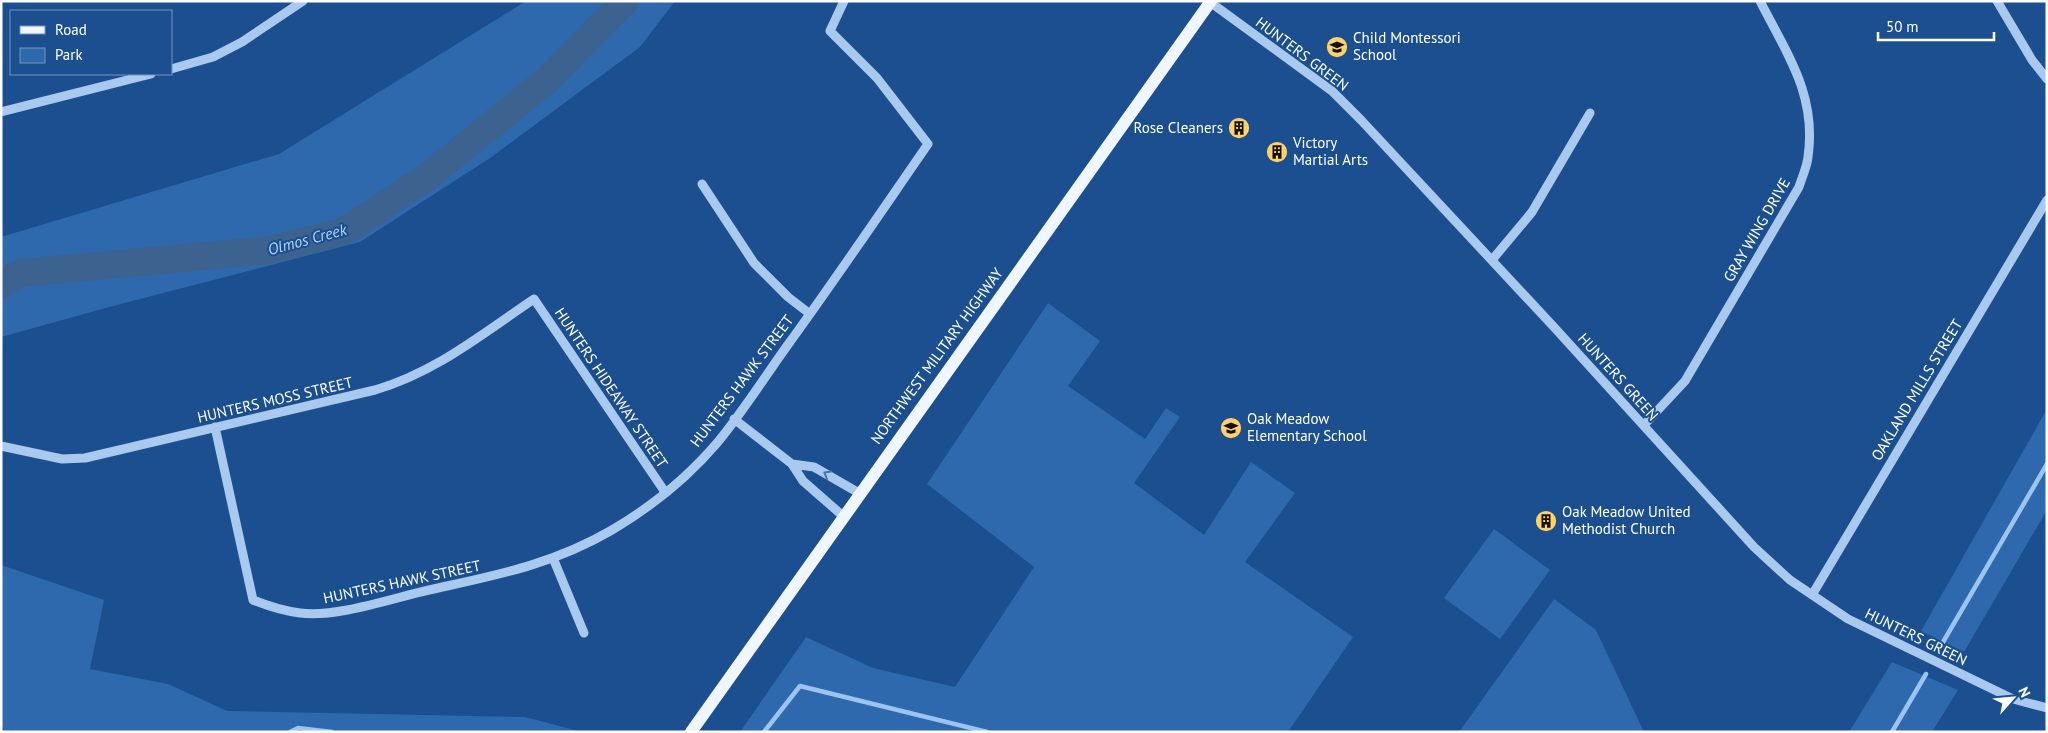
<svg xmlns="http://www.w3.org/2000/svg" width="2048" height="733" font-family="'PT Sans',sans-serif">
<rect width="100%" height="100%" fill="#1b4f8f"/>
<path fill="#2e69ad" d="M 526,1 L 675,1 L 640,47 L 490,158 L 360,242 L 113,306 L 1,337 L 1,237 L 279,154 Z
M 1048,303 L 1100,341 L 1068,386 L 1145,439 L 1166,408 L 1180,417 L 1134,483 L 1204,535 L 1251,462 L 1295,493 L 1245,562 L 1353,637 L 1288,732 L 740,732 L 806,637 L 873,668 L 955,687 L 1034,567 L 927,484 Z
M 2047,409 L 2047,510 L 1964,652 L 1921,631 Z
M 1494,529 L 1550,570 L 1500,639 L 1444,598 Z
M 1,565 L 104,600 L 90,669 L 168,684 L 227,711 L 525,717 L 582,732 L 1,732 Z
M 1554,599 L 1596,630 L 1644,732 L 1459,732 Z
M 1892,662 L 1958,690 L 1932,732 L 1849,732 Z"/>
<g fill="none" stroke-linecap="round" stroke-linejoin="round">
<path stroke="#9cc4f0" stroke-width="4.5" d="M 1939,649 L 2047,464
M 290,732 L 298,728 L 332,732
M 764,732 L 800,686 L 987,732
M 1892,732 L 1926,674"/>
<path stroke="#3c6290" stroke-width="28" d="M 1,285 L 20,273 L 270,250 L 345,231 L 427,177 L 547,80 L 625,1"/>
<path stroke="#a9c9ee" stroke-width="9" d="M 1997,1 L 2032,60 L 2047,79
M 1210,2 L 1332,91 L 1361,120 L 1553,326 L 1754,547 L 1790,580 L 1848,619 L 2013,699 L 2047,708
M 171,69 L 213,57 L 242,42 L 303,1
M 1,112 L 151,74
M 702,184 L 754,263 L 788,297 L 810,314
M 1492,260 L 1532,212 L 1590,113
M 734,419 L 792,464 L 803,481 L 843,516
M 1644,425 L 1685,381 L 1799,187 C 1802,177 1807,167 1808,157 C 1817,95 1787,54 1760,1
M 215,427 L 253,600 C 268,606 284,611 300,613 C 336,618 393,598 429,590 C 496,575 552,565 612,530 C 651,507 688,477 717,443 C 742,413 764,378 787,346 C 835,280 881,212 928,144 L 877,78 L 830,31 L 844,1
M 1,446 L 62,459 L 85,458 L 375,390 C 436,372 482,334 534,299 L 665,492
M 792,464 L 814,467 L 859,493
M 553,558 L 584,633
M 1812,595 L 2047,200"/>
<path stroke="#f0f6ff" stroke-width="12" d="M 691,732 L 1211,1"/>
</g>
<defs><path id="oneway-chevron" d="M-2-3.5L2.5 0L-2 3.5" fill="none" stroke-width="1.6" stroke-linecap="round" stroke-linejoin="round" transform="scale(1.25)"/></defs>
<use stroke="#4674ac" href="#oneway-chevron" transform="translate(827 474) rotate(-150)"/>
<defs>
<g id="school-disc" transform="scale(1.125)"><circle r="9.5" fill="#ffd166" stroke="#1b4f8f"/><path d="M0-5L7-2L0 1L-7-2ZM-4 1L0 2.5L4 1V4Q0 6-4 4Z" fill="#111"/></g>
<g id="building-disc" transform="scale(1.125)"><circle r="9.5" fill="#ffd166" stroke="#1b4f8f"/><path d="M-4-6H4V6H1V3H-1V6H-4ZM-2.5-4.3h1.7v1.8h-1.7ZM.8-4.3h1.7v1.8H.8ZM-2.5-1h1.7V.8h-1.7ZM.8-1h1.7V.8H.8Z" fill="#111"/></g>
</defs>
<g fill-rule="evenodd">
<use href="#school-disc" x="1337" y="47"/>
<use href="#building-disc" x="1239" y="128"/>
<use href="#building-disc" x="1277" y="152"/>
<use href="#school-disc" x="1231" y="428"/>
<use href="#building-disc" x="1546" y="521"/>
</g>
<g text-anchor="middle" stroke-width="4" stroke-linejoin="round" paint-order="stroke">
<g font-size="15" fill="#fff" stroke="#1b4f8f" text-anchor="start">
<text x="1353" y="43">Child Montessori<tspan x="1353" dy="17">School</tspan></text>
<text x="1223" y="133" text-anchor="end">Rose Cleaners</text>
<text x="1293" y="148">Victory<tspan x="1293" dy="17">Martial Arts</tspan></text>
<text x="1247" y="424">Oak Meadow<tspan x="1247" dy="17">Elementary School</tspan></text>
<text x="1562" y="517">Oak Meadow United<tspan x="1562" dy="17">Methodist Church</tspan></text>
</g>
<g font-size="15" fill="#fff" stroke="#1b4f8f">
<text transform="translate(1302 54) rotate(37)" y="5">HUNTERS GREEN</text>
<text transform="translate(1757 230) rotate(-60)" y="5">GRAY WING DRIVE</text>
<text transform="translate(937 356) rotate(-54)" y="5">NORTHWEST MILITARY HIGHWAY</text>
<text transform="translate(1618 377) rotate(48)" y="5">HUNTERS GREEN</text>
<text transform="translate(742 381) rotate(-53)" y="5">HUNTERS HAWK STREET</text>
<text transform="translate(611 388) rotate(56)" y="5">HUNTERS HIDEAWAY STREET</text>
<text transform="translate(1917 390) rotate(-59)" y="5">OAKLAND MILLS STREET</text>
<text transform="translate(275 400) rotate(-13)" y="5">HUNTERS MOSS STREET</text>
<text transform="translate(402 582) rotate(-12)" y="5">HUNTERS HAWK STREET</text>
<text transform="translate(1916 637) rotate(26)" y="5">HUNTERS GREEN</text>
</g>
<g font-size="16" font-style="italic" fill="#b5d3f5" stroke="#1b4f8f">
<text transform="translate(307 239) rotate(-15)" y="6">Olmos Creek</text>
</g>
</g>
<rect width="2048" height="733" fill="none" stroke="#ffffff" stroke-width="5"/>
<rect x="10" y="10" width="162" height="65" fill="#1b4f8f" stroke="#7695bc"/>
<rect x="20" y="26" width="25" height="8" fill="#f0f6ff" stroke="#7695bc"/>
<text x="55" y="35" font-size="15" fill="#ffffff">Road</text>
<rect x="20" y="48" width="25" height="15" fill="#2e69ad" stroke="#7695bc"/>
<text x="55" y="60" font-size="15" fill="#ffffff">Park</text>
<g transform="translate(2013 698) rotate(63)" stroke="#1b4f8f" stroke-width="4" paint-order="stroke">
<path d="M0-4L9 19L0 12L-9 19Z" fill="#ffffff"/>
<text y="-8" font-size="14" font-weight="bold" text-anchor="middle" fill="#ffffff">N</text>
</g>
<path d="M1878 32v8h116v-8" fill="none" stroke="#ffffff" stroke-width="2.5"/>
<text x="1886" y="32" font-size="15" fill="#ffffff" stroke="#1b4f8f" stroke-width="4" paint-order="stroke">50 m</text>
</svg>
